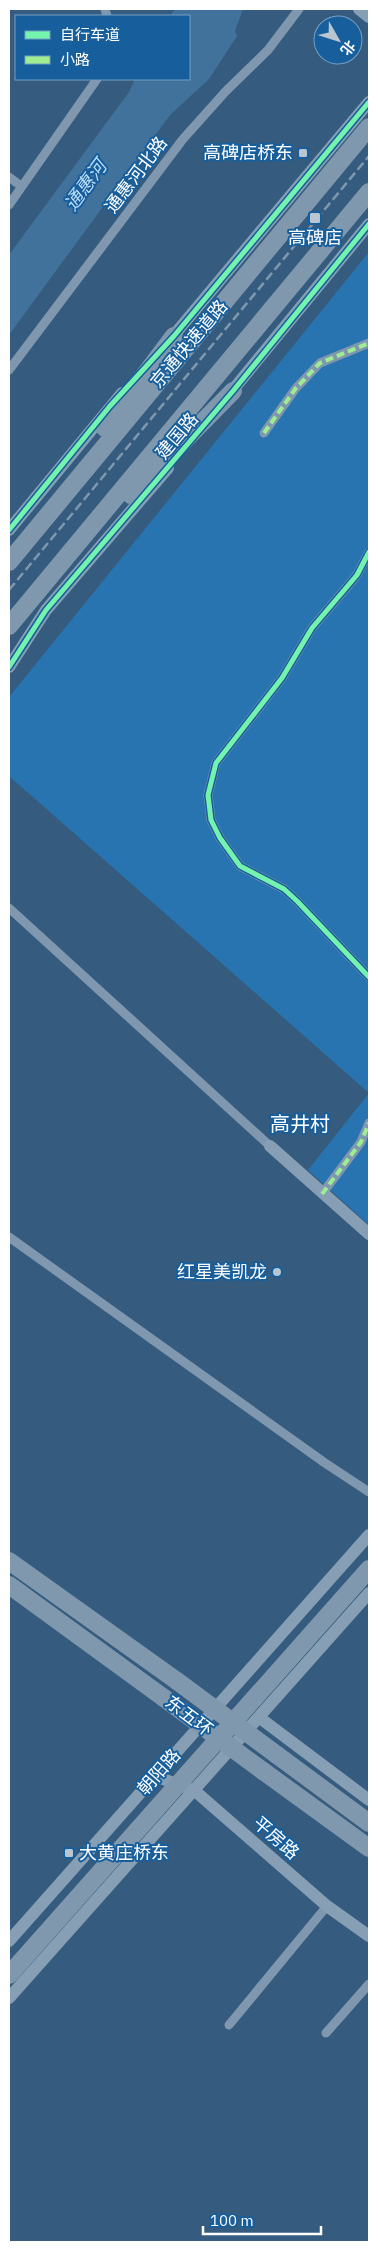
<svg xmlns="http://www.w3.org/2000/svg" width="378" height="2251" font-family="'IBM Plex Sans','Noto Sans SC',sans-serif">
<rect width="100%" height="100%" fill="#355c7e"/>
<path fill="#2874b0" d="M 369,252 L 369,1093 L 9,776 L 9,697 Z
M 369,1093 L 369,1225 L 308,1170 Z"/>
<path fill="#41729c" d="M 175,9 L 243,9 L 235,31 L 237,36 L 209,79 L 170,115 L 9,335 L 9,255 L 129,92 L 135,79 L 189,79 L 189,16 L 170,16 Z"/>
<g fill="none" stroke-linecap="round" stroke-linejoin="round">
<path stroke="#8098af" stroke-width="9" d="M 105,9 L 107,16
M 9,177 L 21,186
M 9,205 L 97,79
M 9,370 L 183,139 L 226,91 L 268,50 L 299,9
M 264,433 L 296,388 L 320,363 L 369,343
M 369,552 L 357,575 L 312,628 L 282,678 L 216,763 L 208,795 L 211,820 L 220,838 L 240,866 L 284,889 L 297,901 L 369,977
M 9,908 L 270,1146
M 322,1194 L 361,1142 L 369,1123
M 9,1237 L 325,1463 L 369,1492
M 229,2025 L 327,1906
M 326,2033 L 369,1984"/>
<path stroke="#879fb4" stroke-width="12" d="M 359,9 L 369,17
M 169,341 L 369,102
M 227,397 L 369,224
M 9,530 L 122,393
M 9,667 L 46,610 L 168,468
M 270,1146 L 369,1234
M 260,1718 L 369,1800
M 155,1776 L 195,1791 L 327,1906 L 369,1936
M 9,1941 L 369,1535
M 9,1998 L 369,1593"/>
<path stroke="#7f98ae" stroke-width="18" d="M 105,428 L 174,336
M 131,495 L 233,391
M 9,562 L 369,127
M 9,626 L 369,192
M 9,1561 L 177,1681
M 9,1585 L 164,1698
M 277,1755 L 369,1823
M 263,1771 L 369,1848
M 9,1975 L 369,1569"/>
<path stroke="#7f98ae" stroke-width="2.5" stroke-dasharray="9 4" stroke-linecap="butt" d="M 9,590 L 369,156"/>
<path stroke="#7f98ae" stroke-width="18" d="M 177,1681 L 277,1755
M 164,1698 L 263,1771"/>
<path stroke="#9fed91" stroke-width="4" stroke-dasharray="8 4" stroke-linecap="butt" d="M 264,433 L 296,388 L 320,363 L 369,343
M 322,1194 L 361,1142 L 369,1123"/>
<g stroke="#175f9c" stroke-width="8">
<path id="cycleway" d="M 9,530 L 110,406 L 174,336 L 369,102
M 369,552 L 357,575 L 312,628 L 282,678 L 216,763 L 208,795 L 211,820 L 220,838 L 240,866 L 284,889 L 297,901 L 369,977
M 9,667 L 46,610 L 233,391 L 369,224"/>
</g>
<use href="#cycleway" stroke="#73f3ae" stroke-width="5"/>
</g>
<g fill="#b8c6d2" stroke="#175f9c" stroke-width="2">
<rect x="298" y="148" width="10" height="10" rx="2.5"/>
<rect x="309" y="212" width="12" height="12" rx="2.5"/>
<circle cx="277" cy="1272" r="5"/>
<rect x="64" y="1848" width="10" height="10" rx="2.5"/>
</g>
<g text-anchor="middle" stroke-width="4" stroke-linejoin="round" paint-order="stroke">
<g font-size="18" fill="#fff" stroke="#175f9c" text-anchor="end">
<text x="293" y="159">高碑店桥东</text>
<text x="315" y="244" text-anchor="middle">高碑店</text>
<text x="267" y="1278">红星美凯龙</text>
<text x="79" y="1859" text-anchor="start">大黄庄桥东</text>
</g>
<g font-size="18" fill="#fff" stroke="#175f9c">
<text transform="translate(136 175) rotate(-53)" y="6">通惠河北路</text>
<text transform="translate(189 344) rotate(-50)" y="6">京通快速道路</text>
<text transform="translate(177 436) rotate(-50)" y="6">建国路</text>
<text transform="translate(189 1716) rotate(37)" y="6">东五环</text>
<text transform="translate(159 1772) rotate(-49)" y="6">朝阳路</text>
<text transform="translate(276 1838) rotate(41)" y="6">平房路</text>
</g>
<g font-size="19" font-style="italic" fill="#baddf9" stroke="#175f9c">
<text transform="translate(85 185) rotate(-54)" y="7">通惠河</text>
</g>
<g font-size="20" fill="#fff" stroke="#175f9c">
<text x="300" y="1131">高井村</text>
</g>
</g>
<rect width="378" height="2251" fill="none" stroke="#ffffff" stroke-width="20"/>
<rect x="15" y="15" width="175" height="65" fill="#175f9c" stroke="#749fc4"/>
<rect x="25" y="31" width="25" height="8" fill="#73f3ae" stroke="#749fc4"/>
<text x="60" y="40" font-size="15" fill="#ffffff">自行车道</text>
<rect x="25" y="56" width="25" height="8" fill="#9fed91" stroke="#749fc4"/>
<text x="60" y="65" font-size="15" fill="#ffffff">小路</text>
<g transform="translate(338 40) rotate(129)"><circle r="24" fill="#175f9c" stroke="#749fc4"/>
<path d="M0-4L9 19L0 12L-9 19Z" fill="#b8c6d2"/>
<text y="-8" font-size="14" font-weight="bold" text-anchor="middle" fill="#ffffff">北</text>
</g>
<path d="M203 2226v8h118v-8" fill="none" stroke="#ffffff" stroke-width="2.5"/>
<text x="210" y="2226" font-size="15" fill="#ffffff" stroke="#175f9c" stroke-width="4" paint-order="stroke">100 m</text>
</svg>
